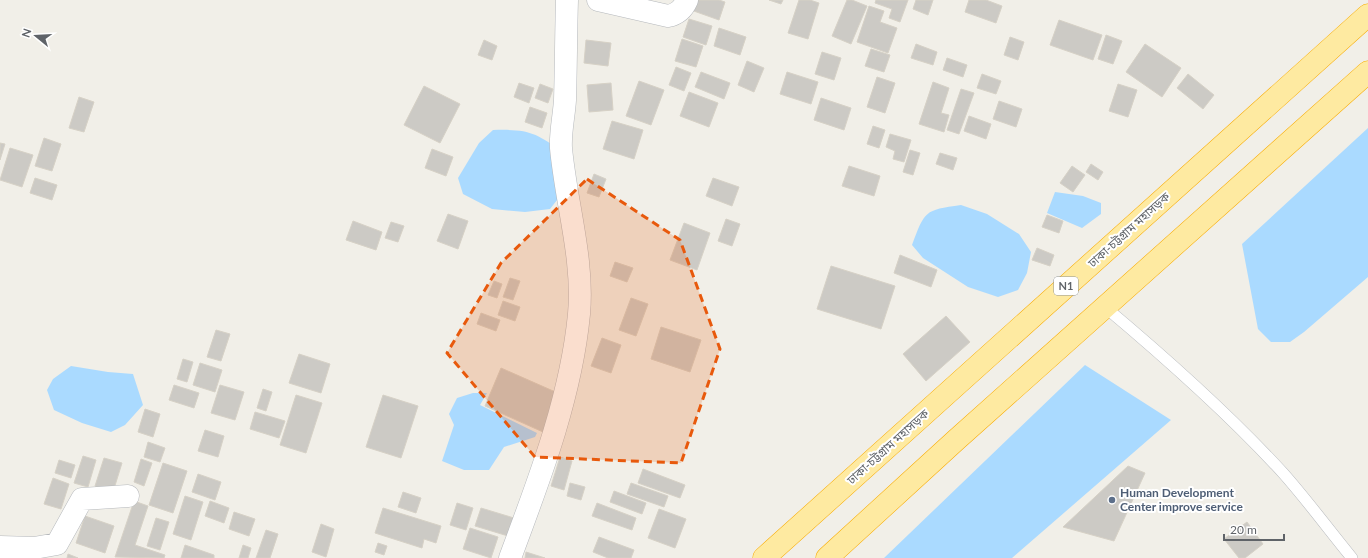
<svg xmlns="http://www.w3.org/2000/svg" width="1368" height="558" font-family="Lato,'Noto Sans Bengali',sans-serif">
<rect width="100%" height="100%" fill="#f1efe8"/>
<path fill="#aadaff" d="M 1368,128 L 1368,277 L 1304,332 L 1290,342 L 1271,342 L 1258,329 L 1242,244 Z
M 493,130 C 529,129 535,132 564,153 L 561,195 L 550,209 L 525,212 L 492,209 L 463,194 L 458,178 L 479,143 Z
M 1055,192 L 1083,196 L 1101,203 L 1101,214 L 1082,228 L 1047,213 Z
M 961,205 L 987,214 L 1019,234 L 1031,252 L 1027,273 L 1018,290 L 998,297 L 968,287 L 923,258 L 912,245 C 925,211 924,210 961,205 Z
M 1085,365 L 1171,420 L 1012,558 L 884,558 Z
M 71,366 L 108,372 L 133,374 L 143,405 L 125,425 L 111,432 L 82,423 L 54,410 L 47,390 L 53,379 Z
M 473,393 L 487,393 L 480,405 L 537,433 L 535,437 L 504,447 L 489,470 L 464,470 L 442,461 L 454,425 L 449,414 L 457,398 Z"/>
<path fill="#cccac5" stroke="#d6d1c6" d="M 695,0 L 719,0 L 725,2 L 719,20 L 691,10 Z
M 769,0 L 783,0 L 781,4 Z
M 799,0 L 810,0 L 819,3 L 808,39 L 788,33 Z
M 847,0 L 852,0 L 867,6 L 851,44 L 832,36 Z
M 876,0 L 908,0 L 900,22 L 889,18 L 892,9 L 875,3 Z
M 916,0 L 933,0 L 928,15 L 913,9 Z
M 969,0 L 986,0 L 1002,6 L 996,23 L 965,12 Z
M 869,6 L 884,11 L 880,22 L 897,28 L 888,53 L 857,42 Z
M 689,19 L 712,26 L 706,45 L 683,37 Z
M 1059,20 L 1102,35 L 1093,60 L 1050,45 Z
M 719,28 L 746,37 L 740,55 L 714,46 Z
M 1106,35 L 1122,41 L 1113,64 L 1098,59 Z
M 1010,37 L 1024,42 L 1018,60 L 1004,55 Z
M 682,39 L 703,46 L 696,67 L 675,61 Z
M 484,40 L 497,46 L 492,60 L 478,55 Z
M 586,40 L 611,43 L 608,66 L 584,63 Z
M 916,44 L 937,52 L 933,65 L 911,58 Z
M 1145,44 L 1181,68 L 1162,97 L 1126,72 Z
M 871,49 L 890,55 L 884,72 L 865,66 Z
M 822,52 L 841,58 L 834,80 L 815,74 Z
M 947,58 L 967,65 L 963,77 L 943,70 Z
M 747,61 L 764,68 L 754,92 L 738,85 Z
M 676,67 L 691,73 L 684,91 L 669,85 Z
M 701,72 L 730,83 L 724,99 L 695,87 Z
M 787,72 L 818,82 L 811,104 L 780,94 Z
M 982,74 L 1001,81 L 996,94 L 977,88 Z
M 1188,74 L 1214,95 L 1203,109 L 1177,88 Z
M 877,77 L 895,83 L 885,113 L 867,107 Z
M 639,81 L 664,90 L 651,125 L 626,116 Z
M 933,82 L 949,88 L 941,113 L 949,115 L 944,132 L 919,124 Z
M 519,83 L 534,88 L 529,103 L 514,97 Z
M 611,83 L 613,110 L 589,112 L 587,85 Z
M 540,84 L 553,89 L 548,103 L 535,98 Z
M 1118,84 L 1137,90 L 1128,117 L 1109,111 Z
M 424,86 L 460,104 L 440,143 L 404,125 Z
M 961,89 L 974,93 L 959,134 L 947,130 Z
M 689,92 L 718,103 L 709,127 L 680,116 Z
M 79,97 L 94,102 L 84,132 L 69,128 Z
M 821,98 L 851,108 L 844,130 L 814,120 Z
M 999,101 L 1022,109 L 1016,127 L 993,119 Z
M 530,107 L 547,113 L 542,128 L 525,122 Z
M 969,116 L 991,124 L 986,139 L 964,131 Z
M 612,121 L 643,130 L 634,159 L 603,149 Z
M 873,126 L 885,130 L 879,148 L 867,144 Z
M 890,134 L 911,140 L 904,162 L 893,159 L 895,151 L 886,147 Z
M 44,138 L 61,144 L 52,171 L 35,166 Z
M 0,143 L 5,144 L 0,160 Z
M 10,148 L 33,155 L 22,187 L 0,180 Z
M 432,149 L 453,157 L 446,176 L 425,168 Z
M 910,150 L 920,153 L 913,175 L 903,172 Z
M 940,153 L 957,158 L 953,170 L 936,164 Z
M 1091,164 L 1103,172 L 1098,180 L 1086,172 Z
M 849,166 L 880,176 L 874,196 L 842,186 Z
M 1072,166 L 1085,175 L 1073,192 L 1060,183 Z
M 594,174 L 606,179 L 599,197 L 587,193 Z
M 35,178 L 57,185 L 52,200 L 30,193 Z
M 713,178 L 739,187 L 732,206 L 706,196 Z
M 448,214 L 468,221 L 458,249 L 437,241 Z
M 1047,215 L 1063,221 L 1059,233 L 1042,227 Z
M 726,219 L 740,224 L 732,246 L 718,241 Z
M 353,221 L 382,232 L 376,250 L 346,240 Z
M 391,222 L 404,226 L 398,242 L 385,238 Z
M 684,223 L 710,233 L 697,270 L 670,260 Z
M 1037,248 L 1054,255 L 1050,266 L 1032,260 Z
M 900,255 L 937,270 L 931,287 L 894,273 Z
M 615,262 L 633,268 L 627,282 L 610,276 Z
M 831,266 L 895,286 L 881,329 L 817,309 Z
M 510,278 L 520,281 L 513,300 L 503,297 Z
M 494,281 L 502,284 L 497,298 L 488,295 Z
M 631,298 L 648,304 L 636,336 L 619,330 Z
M 503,301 L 520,307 L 515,321 L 498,315 Z
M 481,313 L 500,320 L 496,331 L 477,324 Z
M 946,316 L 970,342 L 926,381 L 903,354 Z
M 661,327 L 701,340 L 690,372 L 651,359 Z
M 216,330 L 230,334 L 221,361 L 207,357 Z
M 602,338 L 621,345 L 611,373 L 591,366 Z
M 299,354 L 330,364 L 321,393 L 289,383 Z
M 183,359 L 193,362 L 187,382 L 177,379 Z
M 200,363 L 222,370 L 215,392 L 193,385 Z
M 501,368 L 560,394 L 543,432 L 485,406 Z
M 174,385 L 199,393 L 194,408 L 169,400 Z
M 220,385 L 244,392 L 235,420 L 211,413 Z
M 263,389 L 272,392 L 266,411 L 257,408 Z
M 296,395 L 322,403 L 306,453 L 280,445 Z
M 383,395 L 418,406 L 401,458 L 366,447 Z
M 145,409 L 160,414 L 153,437 L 138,432 Z
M 255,412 L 285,421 L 279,438 L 250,429 Z
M 205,430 L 224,436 L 218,457 L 198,451 Z
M 148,442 L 165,448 L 160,462 L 144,457 Z
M 83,456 L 96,460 L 88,487 L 74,483 Z
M 560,457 L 572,461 L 564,490 L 551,486 Z
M 104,458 L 122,463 L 113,492 L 95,486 Z
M 141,459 L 152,463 L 144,486 L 134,482 Z
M 59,460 L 75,465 L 71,478 L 55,473 Z
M 163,463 L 187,471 L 173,513 L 149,505 Z
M 1128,466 L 1145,473 L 1114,541 L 1063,527 Z
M 643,469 L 685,485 L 680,498 L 638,483 Z
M 198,474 L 221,482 L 215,500 L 192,492 Z
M 53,478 L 69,484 L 61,509 L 44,504 Z
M 570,483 L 585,487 L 581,500 L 567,496 Z
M 631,483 L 668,496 L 664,507 L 627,494 Z
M 614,491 L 646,503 L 642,514 L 610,502 Z
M 403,492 L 421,498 L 416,513 L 398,507 Z
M 185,496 L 203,502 L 191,540 L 173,534 Z
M 134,501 L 148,506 L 135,545 L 165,555 L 164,558 L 115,557 Z
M 210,501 L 229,508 L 224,523 L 205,516 Z
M 457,503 L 473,508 L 466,530 L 450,525 Z
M 597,503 L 636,518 L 632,530 L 592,516 Z
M 383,508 L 441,526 L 436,543 L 424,539 L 422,548 L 375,533 Z
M 481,508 L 514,518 L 508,536 L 475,526 Z
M 659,509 L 686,519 L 675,548 L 648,538 Z
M 234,512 L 255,519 L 249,536 L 229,529 Z
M 85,516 L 114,526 L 105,553 L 76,543 Z
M 156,518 L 169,522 L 160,550 L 147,546 Z
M 1247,522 L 1263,544 L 1245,558 L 1239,558 L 1224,539 Z
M 321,524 L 334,529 L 326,557 L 312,552 Z
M 470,528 L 498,537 L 491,558 L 463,549 Z
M 266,530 L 278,534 L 270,558 L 256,558 Z
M 599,537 L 634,550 L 631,558 L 608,558 L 593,552 Z
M 378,543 L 387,546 L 384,555 L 375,552 Z
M 185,545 L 214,555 L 214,558 L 181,558 Z
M 243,545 L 251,548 L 248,558 L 239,558 Z
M 526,552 L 545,558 L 525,558 Z
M 68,554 L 78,558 L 67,558 Z"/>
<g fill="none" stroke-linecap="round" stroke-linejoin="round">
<g stroke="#b5b8bc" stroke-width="12">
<path id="service" d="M 1105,307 C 1167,359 1228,413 1283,473 C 1307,500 1329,530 1352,558"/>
</g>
<g stroke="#b5b8bc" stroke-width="23">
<path id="minor" d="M 598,0 L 668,16 C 678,14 683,9 687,0
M 0,547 L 34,548 L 57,544 L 82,499 L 128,496
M 510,558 C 539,480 571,398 579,314 C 584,259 566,203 561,148 C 560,133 564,116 565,100 C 566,67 566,33 567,0"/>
</g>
<g stroke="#f9ab00" stroke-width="23">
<path id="trunk" d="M 764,558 L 1368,15
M 827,558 L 956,440 L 1368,72"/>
</g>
<use href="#service" stroke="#fff" stroke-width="11"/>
<use href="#minor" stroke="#fff" stroke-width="22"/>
<use href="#trunk" stroke="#feeaa1" stroke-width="22"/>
</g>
<path fill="#e8590c" fill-opacity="0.2" stroke="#e8590c" stroke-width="3" stroke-dasharray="8 5" stroke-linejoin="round" d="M 587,179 L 680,240 L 720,349 L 681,463 L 535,457 L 447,353 L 501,263 Z"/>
<circle fill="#5c6f8a" stroke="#fff" stroke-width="1.5" cx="1112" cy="500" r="4"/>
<g text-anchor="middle" stroke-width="4" stroke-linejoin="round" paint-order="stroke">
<rect fill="#fff" stroke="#8f9295" stroke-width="1" x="1054" y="277" width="24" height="18" rx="3"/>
<g font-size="11" font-weight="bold" fill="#5f6368">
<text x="1066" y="290">N1</text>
</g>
<g font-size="12" fill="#5f6368" stroke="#fff">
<text transform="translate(1129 230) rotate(-42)" y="4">ঢাকা-চট্টগ্রাম মহাসড়ক</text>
<text transform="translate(888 447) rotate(-42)" y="4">ঢাকা-চট্টগ্রাম মহাসড়ক</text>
</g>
<g font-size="12" font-weight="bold" fill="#4e5e75" stroke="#fff" text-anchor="start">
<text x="1120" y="497">Human Development<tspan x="1120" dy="14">Center improve service</tspan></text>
</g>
</g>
<g transform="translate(36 36) rotate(288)" stroke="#ffffff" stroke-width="3" paint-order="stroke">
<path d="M0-3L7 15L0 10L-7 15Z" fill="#5f6368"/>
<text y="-6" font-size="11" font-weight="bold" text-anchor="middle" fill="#5f6368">N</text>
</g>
<path d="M1224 534v6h60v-6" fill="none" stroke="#5f6368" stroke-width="2"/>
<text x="1230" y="534" font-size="12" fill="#5f6368" stroke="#ffffff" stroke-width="3" paint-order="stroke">20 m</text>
</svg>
